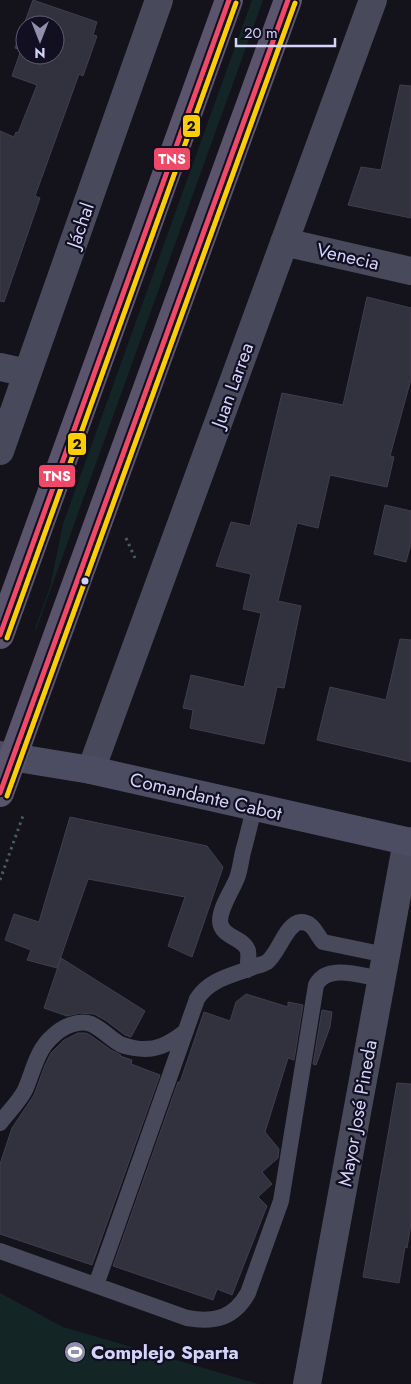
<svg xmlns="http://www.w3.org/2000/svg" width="411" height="1384" font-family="Jost,sans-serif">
<rect width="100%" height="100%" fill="#14131c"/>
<path fill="#132625" d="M 252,0 L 263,0 L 36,630 L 35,629 L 50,587 L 63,524 Z
M 0,1293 L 63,1327 L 259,1384 L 0,1384 Z"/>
<path fill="#32313e" stroke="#403e4f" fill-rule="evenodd" d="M 33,0 L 97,22 L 93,35 L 97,36 L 83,76 L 79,74 L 47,163 L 35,196 L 40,198 L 4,302 L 0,301 L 0,131 L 14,137 L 16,132 L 18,133 L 37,85 L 12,76 L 21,50 L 15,48 ZM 25,25 L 55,25 L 55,55 L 25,55 Z
M 400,85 L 411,86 L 411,218 L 348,205 L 361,167 L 381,170 Z
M 367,297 L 411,308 L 411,379 L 390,456 L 394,457 L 387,487 L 330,475 L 318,528 L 297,523 L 278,601 L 301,606 L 284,688 L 277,687 L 264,744 L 190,728 L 193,710 L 183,708 L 191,675 L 244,687 L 261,613 L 243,609 L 251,574 L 216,566 L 231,522 L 250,526 L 282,393 L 343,405 Z
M 385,505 L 411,511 L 411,543 L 406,562 L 374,554 Z
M 400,639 L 411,640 L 411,762 L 317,740 L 330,687 L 386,700 Z
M 70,817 L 207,846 L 223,867 L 192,957 L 168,946 L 185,897 L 88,879 L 57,968 L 27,960 L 31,950 L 5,940 L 14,914 L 39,922 Z
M 61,958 L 145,1011 L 131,1037 L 125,1035 L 105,1020 L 94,1014 L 80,1013 L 67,1016 L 44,1008 Z
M 246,994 L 288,1007 L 288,1002 L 303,1005 L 294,1060 L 288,1058 L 265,1132 L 279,1149 L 278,1158 L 262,1172 L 272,1184 L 258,1197 L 267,1206 L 232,1295 L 217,1289 L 213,1300 L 113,1266 L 178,1082 L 180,1082 L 204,1012 L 230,1021 L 236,1002 Z
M 322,1010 L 332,1012 L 330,1027 L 316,1065 L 313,1064 Z
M 78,1033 L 85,1033 L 90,1035 L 111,1050 L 121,1055 L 120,1056 L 132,1060 L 131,1064 L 160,1075 L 92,1265 L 0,1234 L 0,1164 L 12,1128 L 34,1095 L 45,1065 L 51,1053 L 64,1040 Z
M 397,1083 L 411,1084 L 411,1224 L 407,1248 L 405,1247 L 399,1283 L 363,1277 Z"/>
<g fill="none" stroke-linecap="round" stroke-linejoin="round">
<path stroke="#4b5862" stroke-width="3" stroke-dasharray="2.5 4" stroke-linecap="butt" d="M 126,538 L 135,558
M 0,880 L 24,813"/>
<path stroke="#49495c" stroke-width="16" d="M 247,970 C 248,964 249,957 248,951 C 244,937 221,938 220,921 C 220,907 232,891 237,878 C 240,870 241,860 243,852 C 247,837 251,822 254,807
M 0,1123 C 8,1112 19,1102 25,1090 C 33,1072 37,1049 53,1036 C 62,1027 79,1019 91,1024 C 102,1029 110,1038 120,1044 C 124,1046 129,1047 134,1048 C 156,1052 169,1044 186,1031
M 0,1251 L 187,1318 C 215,1323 234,1318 248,1293 L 281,1201 L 316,985 C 327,963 362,976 381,979
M 96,1285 L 197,999 C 210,978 235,975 256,966 C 260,965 264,964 267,962 C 279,953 286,923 301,922 C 313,922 316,934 323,942 L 386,955"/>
<path stroke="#49495c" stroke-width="28" d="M 284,242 L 411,271
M 0,367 L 27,373
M 0,451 L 159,0
M 91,770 L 373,0
M 307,1384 L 407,841"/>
<path stroke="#4c4d62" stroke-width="28" d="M 0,755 L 91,770 L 411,842"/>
<path stroke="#5b546d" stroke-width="28" d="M 0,635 L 229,0
M 0,793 L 288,0"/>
<g stroke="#110f20" stroke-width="9">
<path id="bus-1" d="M 0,635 L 229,0
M 0,793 L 288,0"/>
</g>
<g stroke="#110f20" stroke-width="9">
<path id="bus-2" d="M 7,638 L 236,3
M 7,796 L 295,3"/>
</g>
<use href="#bus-1" stroke="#f04867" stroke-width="5"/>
<use href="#bus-2" stroke="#ffce00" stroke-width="5"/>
</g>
<defs>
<g id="stadium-disc" transform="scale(1.125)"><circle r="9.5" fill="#9190ac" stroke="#110f20"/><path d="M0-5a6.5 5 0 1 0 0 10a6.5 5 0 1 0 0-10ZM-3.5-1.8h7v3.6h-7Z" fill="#fff"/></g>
</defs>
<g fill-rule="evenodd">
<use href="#stadium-disc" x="75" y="1352"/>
</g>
<circle fill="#d4d3fa" stroke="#110f20" stroke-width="2" cx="85" cy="581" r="4.5"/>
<g text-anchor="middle" stroke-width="4.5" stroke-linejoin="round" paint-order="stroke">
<g font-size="19" fill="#d4d3fa" stroke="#110f20">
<text transform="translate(80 225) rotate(-71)" y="7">Jáchal</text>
<text transform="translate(348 256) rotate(13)" y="7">Venecia</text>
<text transform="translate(232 385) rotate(-70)" y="7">Juan Larrea</text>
<text transform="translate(206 796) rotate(13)" y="7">Comandante Cabot</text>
<text transform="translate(357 1113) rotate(-80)" y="7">Mayor José Pineda</text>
</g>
<g font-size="19" font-weight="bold" fill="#d4d3fa" stroke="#110f20" text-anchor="start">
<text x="91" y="1359">Complejo Sparta</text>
</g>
</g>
<g stroke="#110f20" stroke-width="2">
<rect x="182" y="114" width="19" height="24" rx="5" fill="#ffce00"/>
<rect x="153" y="147" width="38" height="24" rx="5" fill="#f04867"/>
<rect x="67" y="432" width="20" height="24" rx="5" fill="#ffce00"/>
<rect x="38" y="464" width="38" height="24" rx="5" fill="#f04867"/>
</g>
<g font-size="14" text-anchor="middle" font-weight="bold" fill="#fff">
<text x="172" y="164">TNS</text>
<text x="57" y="481">TNS</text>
</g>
<g font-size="14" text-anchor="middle" font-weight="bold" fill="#111">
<text x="191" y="131">2</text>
<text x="77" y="449">2</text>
</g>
<g transform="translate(40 40) rotate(180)"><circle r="24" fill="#110f20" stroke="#5f5d77"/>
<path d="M0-4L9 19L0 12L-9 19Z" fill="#9190ac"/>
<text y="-8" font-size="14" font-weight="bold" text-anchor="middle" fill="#d4d3fa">N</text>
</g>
<path d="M236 38v8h99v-8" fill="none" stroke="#d4d3fa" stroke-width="2.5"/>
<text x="244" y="38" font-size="15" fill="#d4d3fa" stroke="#110f20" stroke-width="4" paint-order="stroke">20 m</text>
</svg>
